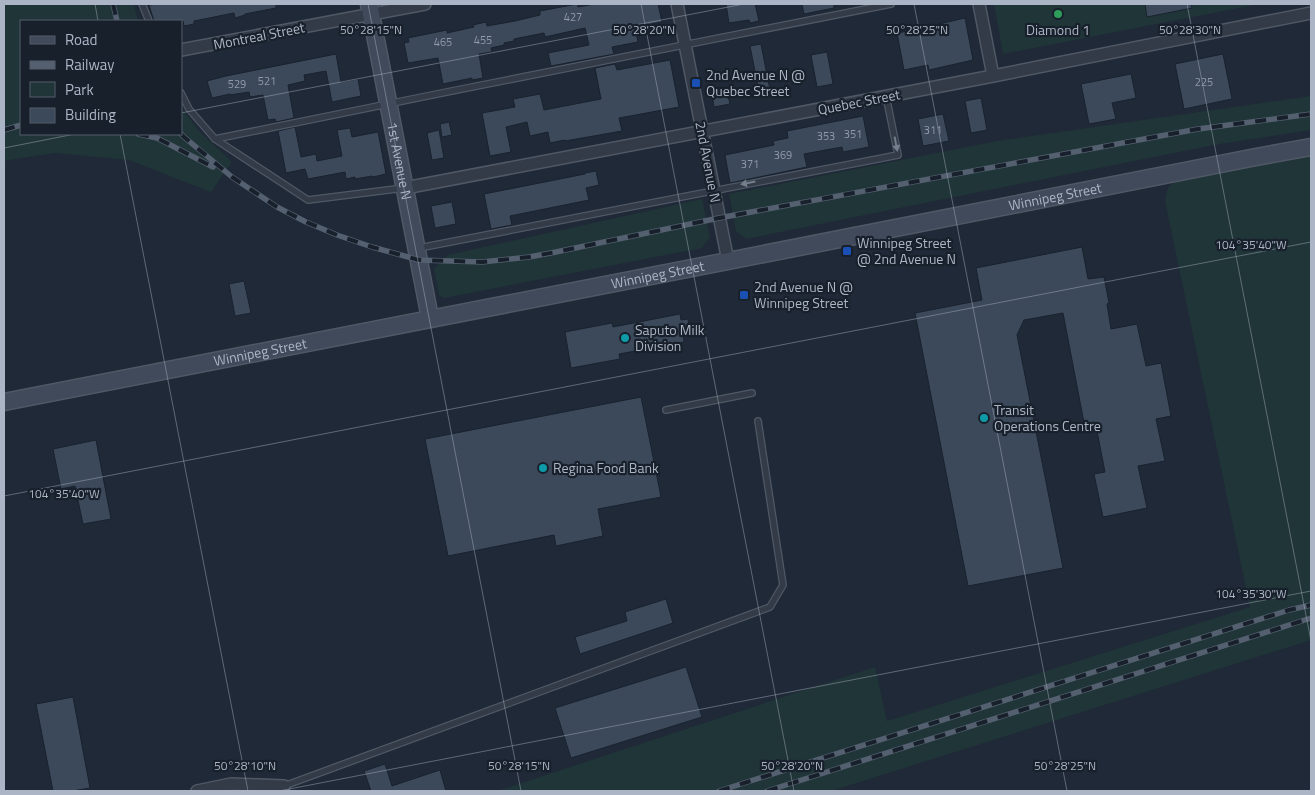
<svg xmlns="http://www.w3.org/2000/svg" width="1315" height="795" font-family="'Titillium Web',sans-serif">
<rect width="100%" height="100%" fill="#1f2937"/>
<path fill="#203538" d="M 4,4 L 134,4 L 138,21 L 21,21 L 21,134 L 181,134 L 181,107 L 199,131 L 232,162 L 211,192 L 129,160 L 54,153 L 4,161 Z
M 994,4 L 1259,4 L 1003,54 Z
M 1311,96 L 1311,130 L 1219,144 L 746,239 L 736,231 L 729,194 L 997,141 Z
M 1311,156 L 1311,640 L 831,791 L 497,791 L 875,667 L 887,721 L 1250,607 L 1165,201 L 1168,188 L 1176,180 Z
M 702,199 L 710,237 L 702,248 L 444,298 L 439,295 L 434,269 L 448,255 Z"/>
<path fill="#3c495a" stroke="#1a222e" d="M 157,4 L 276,4 L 276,8 L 245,14 L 245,15 L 235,18 L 234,13 L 194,21 L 194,24 L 184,26 L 183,21 L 154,21 L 149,5 Z
M 577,4 L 578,7 L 595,4 L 658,4 L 662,22 L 635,27 L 638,42 L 612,47 L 614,54 L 551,66 L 548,53 L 589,45 L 585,28 L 545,37 L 544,33 L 514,39 L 514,41 L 504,43 L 504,45 L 491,48 L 492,52 L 479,54 L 483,78 L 472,80 L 472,78 L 443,84 L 438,58 L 408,63 L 404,43 L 409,42 L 408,38 L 447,30 L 447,33 L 474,27 L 473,25 L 486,22 L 487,26 L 515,21 L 540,15 L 540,11 Z
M 726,4 L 755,4 L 759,21 L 750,23 L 749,20 L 729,23 Z
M 802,4 L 834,4 L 834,8 L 804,14 Z
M 1145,4 L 1191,4 L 1192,8 L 1147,17 Z
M 965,18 L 973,60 L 929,70 L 928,65 L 904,70 L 897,33 L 919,29 L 920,33 L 940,29 L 939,24 Z
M 761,44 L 771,95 L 760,97 L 750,46 Z
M 827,52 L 833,84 L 817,87 L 811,55 Z
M 336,54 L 341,82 L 358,79 L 361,96 L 332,102 L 326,71 L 304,75 L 305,81 L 288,85 L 294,118 L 276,122 L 275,119 L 268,120 L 263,95 L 250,97 L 249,92 L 230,95 L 230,94 L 212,98 L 207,81 L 226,76 Z
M 1223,54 L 1232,99 L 1184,109 L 1175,64 Z
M 670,60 L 679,107 L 619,118 L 622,131 L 565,141 L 565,140 L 550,143 L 548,132 L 530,136 L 527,122 L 506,127 L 511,152 L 490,156 L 482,113 L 515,107 L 513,99 L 540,94 L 544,110 L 601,99 L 595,68 L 615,64 L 617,70 Z
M 1131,74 L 1136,98 L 1112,103 L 1116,119 L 1089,124 L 1081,84 Z
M 727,92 L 730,104 L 714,107 L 712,95 Z
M 981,98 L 987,130 L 971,133 L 965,101 Z
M 943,114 L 949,141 L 923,146 L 918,119 Z
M 863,116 L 869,147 L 843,152 L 842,147 L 804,154 L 807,167 L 730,183 L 725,155 L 774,145 L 773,141 L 788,138 L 787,131 Z
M 449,122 L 452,135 L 442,137 L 440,124 Z
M 295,127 L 301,157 L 316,154 L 317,161 L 342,156 L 337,130 L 350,128 L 352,137 L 378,132 L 386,174 L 373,177 L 372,176 L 355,179 L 355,177 L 346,179 L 345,172 L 308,179 L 305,169 L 286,173 L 278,131 Z
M 439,130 L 444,158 L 432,160 L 427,133 Z
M 596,171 L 599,185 L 586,188 L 589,200 L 510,216 L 512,225 L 491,229 L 484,194 L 585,174 L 585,173 Z
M 452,202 L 456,224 L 435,228 L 431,206 Z
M 1082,247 L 1088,279 L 1104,277 L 1109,303 L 1107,304 L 1111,329 L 1137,324 L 1146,366 L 1161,363 L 1171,416 L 1156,419 L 1165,461 L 1138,466 L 1147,508 L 1103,517 L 1094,474 L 1105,472 L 1097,431 L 1086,433 L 1063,313 L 1024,320 L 1017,335 L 1063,568 L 968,586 L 915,313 L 982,300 L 976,268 Z
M 244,281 L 251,313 L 235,316 L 229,284 Z
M 680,314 L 681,320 L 688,319 L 690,331 L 683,333 L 684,342 L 619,354 L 620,359 L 571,368 L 565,332 L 612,323 L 613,327 Z
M 641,397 L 661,497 L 598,509 L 603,536 L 556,546 L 554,535 L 448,556 L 425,439 Z
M 96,440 L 111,519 L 83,524 L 75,486 L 61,489 L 53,449 Z
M 666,599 L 673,623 L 580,654 L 575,637 L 627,621 L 625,612 Z
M 686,667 L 702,717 L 571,758 L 555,708 Z
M 73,697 L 90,788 L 72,791 L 53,791 L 36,704 Z
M 385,764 L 392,786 L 440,770 L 446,791 L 371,791 L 364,771 Z"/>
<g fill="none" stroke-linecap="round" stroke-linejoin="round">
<g stroke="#505866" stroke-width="8">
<path id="lane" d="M 142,4 L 149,21
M 181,93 L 189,109 L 215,139 L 308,200 L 404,188
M 215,139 C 440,92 665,50 891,4
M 419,248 L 898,155 L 886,96
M 666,410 L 752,393
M 284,786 L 770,607 L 783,585 L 758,421"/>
</g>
<g stroke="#505866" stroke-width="14">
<path id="street" d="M 677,4 L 728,261
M 979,4 L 993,76
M 181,50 L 425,4
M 405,188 L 993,76 L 1311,13
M 197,791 L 231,784 L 284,786"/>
</g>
<g stroke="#505866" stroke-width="19">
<g id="secondary">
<path id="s1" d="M 369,4 L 430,318"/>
<path id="s2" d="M 4,402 L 728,261 L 1256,157 L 1311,147"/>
</g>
</g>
<use href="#lane" stroke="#323b47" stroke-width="5.5"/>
<use href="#street" stroke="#323b47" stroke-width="11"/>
<use href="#secondary" stroke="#404a5b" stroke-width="16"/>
<g stroke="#545f6f" stroke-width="5.5">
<path id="rail" d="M 113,4 L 117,21
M 4,130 L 21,125
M 138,134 L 157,138 L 213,167
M 181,134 L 184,137 L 232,177 L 277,207 L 306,222 L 337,235 L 372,247 L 419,260 L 482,262 L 529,257 L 556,252 L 719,218 L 1198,129 L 1311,114
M 719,791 L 1289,610 L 1311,605
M 767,791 L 1311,618"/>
</g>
<use href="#rail" stroke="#18202c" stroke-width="4" stroke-dasharray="11" stroke-linecap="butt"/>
</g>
<defs><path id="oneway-solid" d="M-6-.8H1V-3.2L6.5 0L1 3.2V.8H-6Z" transform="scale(1.25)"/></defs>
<g fill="#757e8c">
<use href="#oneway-solid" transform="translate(896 144) rotate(79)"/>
<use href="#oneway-solid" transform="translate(748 183) rotate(169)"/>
</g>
<path fill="none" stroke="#acb5c5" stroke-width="1" stroke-opacity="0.45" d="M 95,4 L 98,21M 368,4 L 521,791M 641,4 L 794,791M 914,4 L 1067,791M 1187,4 L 1311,641M 181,113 L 744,4M 120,134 L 248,791M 4,148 L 75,134M 4,496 L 1311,242M 279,791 L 1311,591"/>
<circle fill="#2e9e5b" stroke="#18202c" stroke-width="2" cx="1058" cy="14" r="5"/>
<g fill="#1a4fb4" stroke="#18202c" stroke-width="2">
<rect x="691" y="78" width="10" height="10" rx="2.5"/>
<rect x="842" y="246" width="10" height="10" rx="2.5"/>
<rect x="739" y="290" width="10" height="10" rx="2.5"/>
</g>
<g fill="#0f9aa8" stroke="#18202c" stroke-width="2">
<circle cx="625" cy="338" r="5"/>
<circle cx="984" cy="418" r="5"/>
<circle cx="543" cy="468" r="5"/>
</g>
<g text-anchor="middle" stroke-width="4.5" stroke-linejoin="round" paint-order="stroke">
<g font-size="11" fill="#909aaa">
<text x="573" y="21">427</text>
<text x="483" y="44">455</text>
<text x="443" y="46">465</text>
<text x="267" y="85">521</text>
<text x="1204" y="86">225</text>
<text x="237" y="88">529</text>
<text x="933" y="134">311</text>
<text x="853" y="138">351</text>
<text x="826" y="140">353</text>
<text x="783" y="159">369</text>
<text x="750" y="168">371</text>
</g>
<g font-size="14" fill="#acb5c5" stroke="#18202c" text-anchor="start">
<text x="1058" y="35" text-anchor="middle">Diamond 1</text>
<text x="706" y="80">2nd Avenue N @<tspan x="706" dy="16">Quebec Street</tspan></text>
<text x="857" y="248">Winnipeg Street<tspan x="857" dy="16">@ 2nd Avenue N</tspan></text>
<text x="754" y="292">2nd Avenue N @<tspan x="754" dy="16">Winnipeg Street</tspan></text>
<text x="635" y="335">Saputo Milk<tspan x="635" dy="16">Division</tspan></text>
<text x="994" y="415">Transit<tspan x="994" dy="16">Operations Centre</tspan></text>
<text x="553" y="473">Regina Food Bank</text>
</g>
<g font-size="14" fill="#acb5c5" stroke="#18202c">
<text transform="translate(259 36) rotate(-11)" y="5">Montreal Street</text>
<text transform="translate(859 102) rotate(-11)" y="5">Quebec Street</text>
<text dy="5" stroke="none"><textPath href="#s1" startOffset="160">1st Avenue N</textPath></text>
<text transform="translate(708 162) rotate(79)" y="5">2nd Avenue N</text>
<text dy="5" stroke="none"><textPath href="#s2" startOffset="1071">Winnipeg Street</textPath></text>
<text dy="5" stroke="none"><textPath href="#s2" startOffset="666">Winnipeg Street</textPath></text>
<text dy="5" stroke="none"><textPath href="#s2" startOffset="261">Winnipeg Street</textPath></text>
</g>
</g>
<g font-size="12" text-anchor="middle" fill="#acb5c5" stroke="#18202c" stroke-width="4.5" stroke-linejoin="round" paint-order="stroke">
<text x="371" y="34">50°28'15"N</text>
<text x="644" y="34">50°28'20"N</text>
<text x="917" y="34">50°28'25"N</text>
<text x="1190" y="34">50°28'30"N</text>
<text x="1251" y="249">104°35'40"W</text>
<text x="64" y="498">104°35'40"W</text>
<text x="1251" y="598">104°35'30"W</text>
<text x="245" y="770">50°28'10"N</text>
<text x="519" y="770">50°28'15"N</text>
<text x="792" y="770">50°28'20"N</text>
<text x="1065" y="770">50°28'25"N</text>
</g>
<rect width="1315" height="795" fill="none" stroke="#acb5c5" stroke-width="10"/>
<rect x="20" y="20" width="162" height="115" fill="#18202c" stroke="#535c69"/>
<rect x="30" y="36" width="25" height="8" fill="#404a5b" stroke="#535c69"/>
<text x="65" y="45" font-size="15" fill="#acb5c5">Road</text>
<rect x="30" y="61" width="25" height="8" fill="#545f6f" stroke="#535c69"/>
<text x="65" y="70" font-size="15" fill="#acb5c5">Railway</text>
<rect x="30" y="82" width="25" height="15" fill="#203538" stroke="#535c69"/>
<text x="65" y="95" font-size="15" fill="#acb5c5">Park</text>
<rect x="30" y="108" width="25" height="15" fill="#3c495a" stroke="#535c69"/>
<text x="65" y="120" font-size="15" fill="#acb5c5">Building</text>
</svg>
